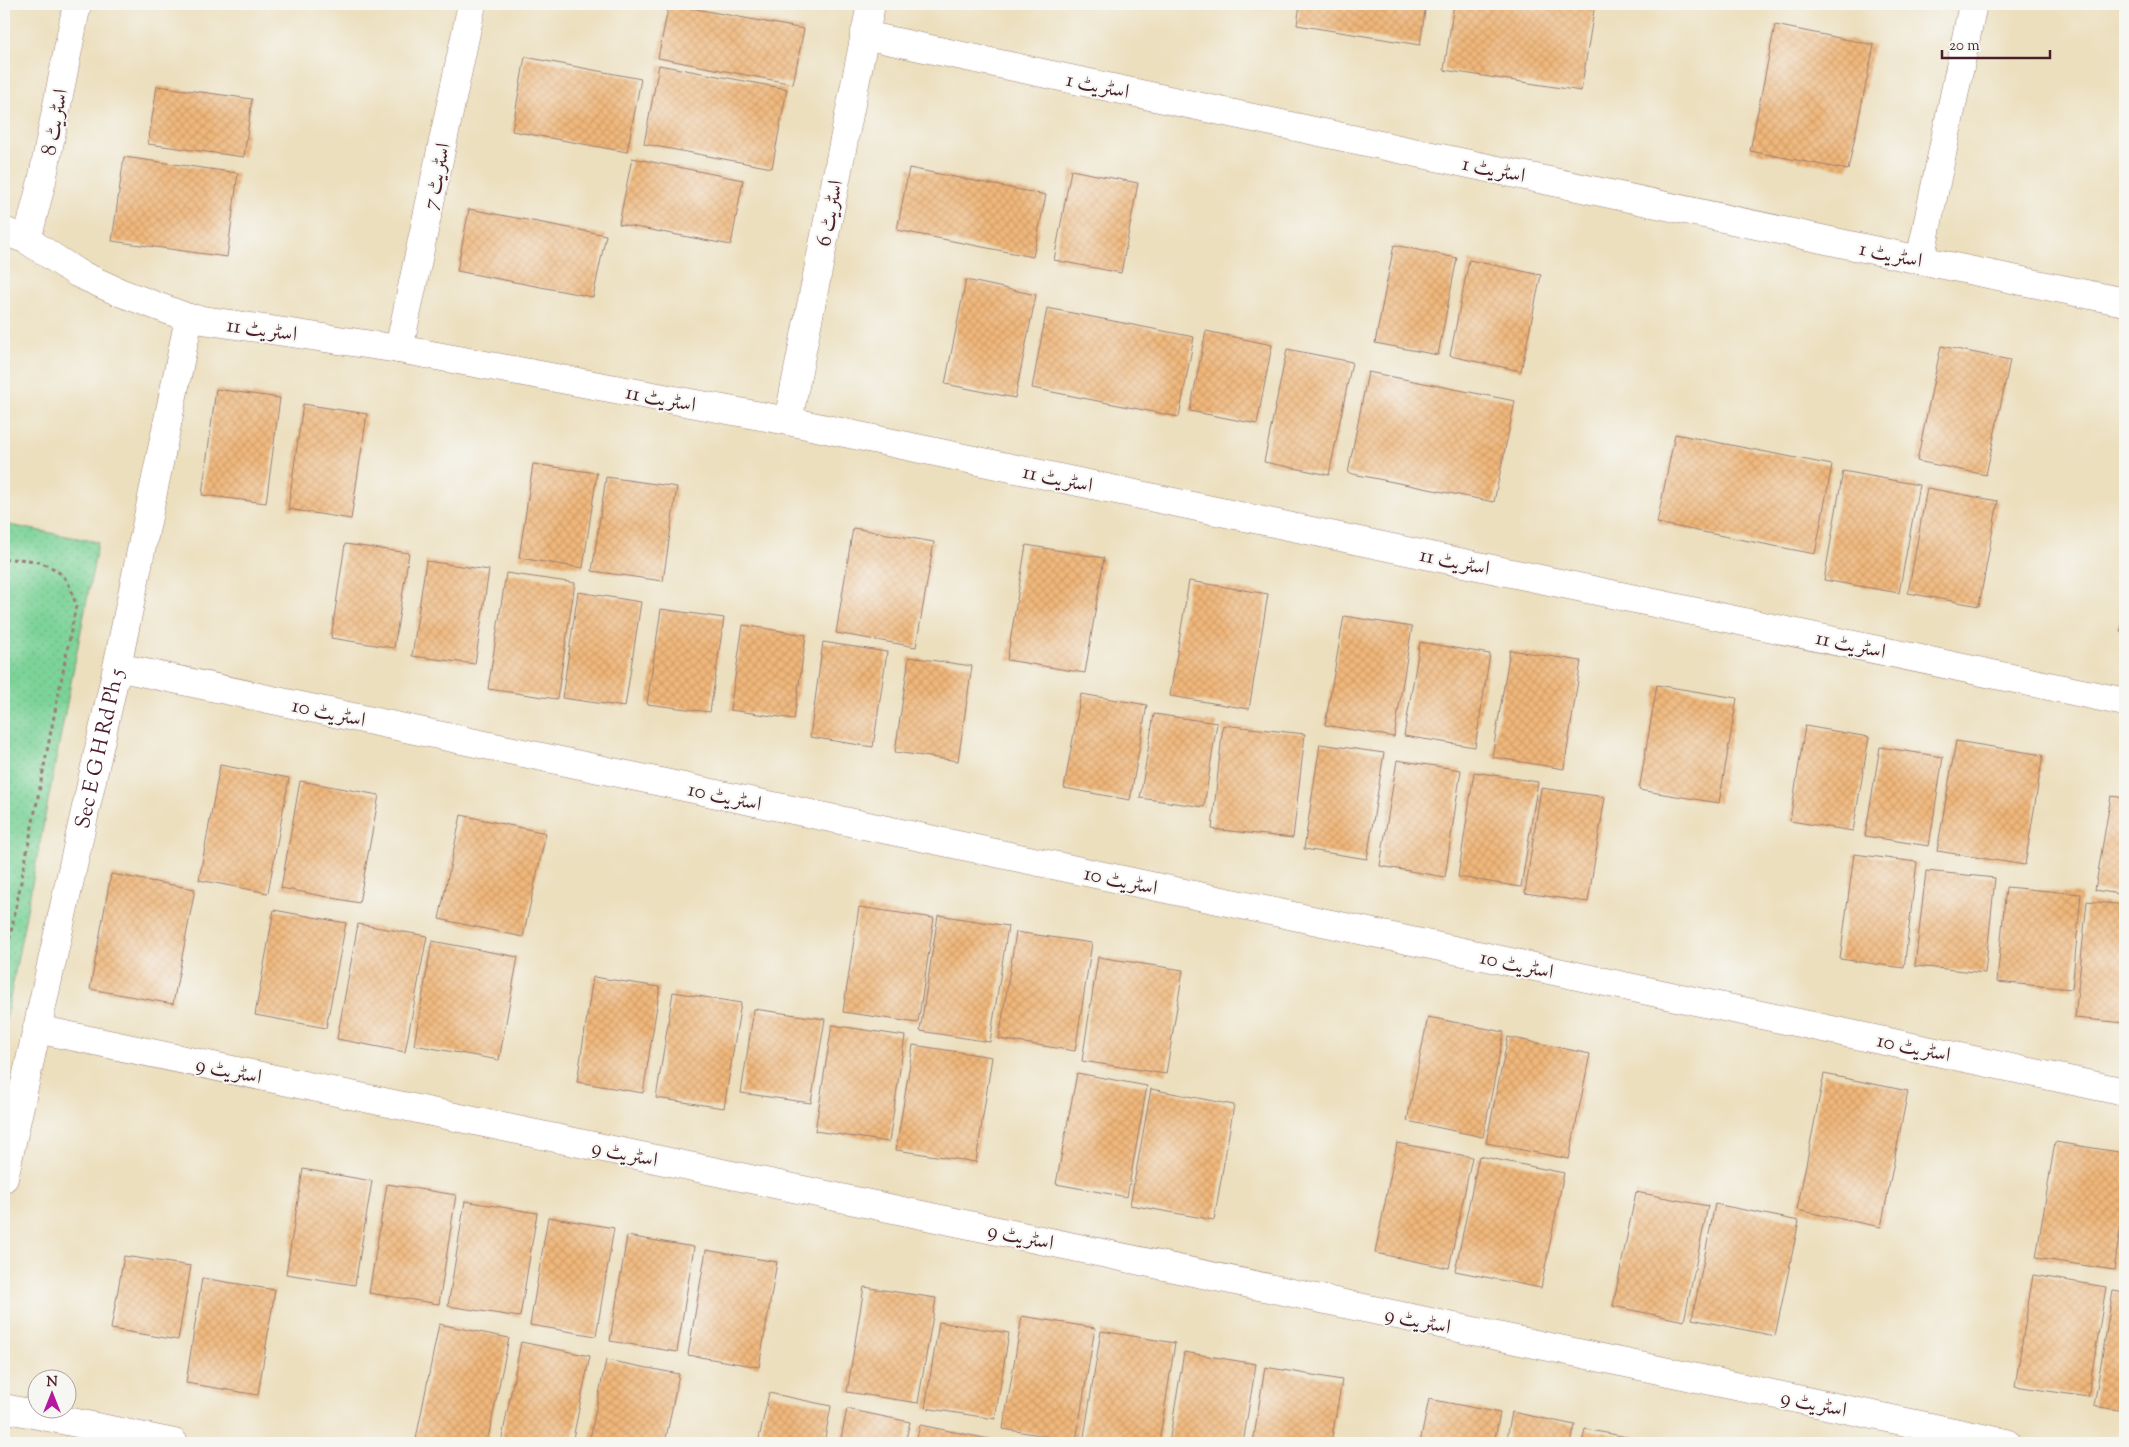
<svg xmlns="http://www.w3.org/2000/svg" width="2129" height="1447" font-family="'Sorts Mill Goudy',Amiri,serif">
<defs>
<pattern id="grass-dots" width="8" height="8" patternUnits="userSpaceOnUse" patternTransform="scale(1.25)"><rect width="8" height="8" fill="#7bd398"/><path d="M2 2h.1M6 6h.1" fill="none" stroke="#6cb583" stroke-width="1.8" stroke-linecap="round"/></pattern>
<pattern id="building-cross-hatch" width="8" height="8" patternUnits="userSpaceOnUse" patternTransform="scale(1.25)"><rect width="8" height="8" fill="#f0b77a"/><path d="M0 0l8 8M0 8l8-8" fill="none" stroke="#cf9d6a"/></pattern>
</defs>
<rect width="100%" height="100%" fill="#f6f6f2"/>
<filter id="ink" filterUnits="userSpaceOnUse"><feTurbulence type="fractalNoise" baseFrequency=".02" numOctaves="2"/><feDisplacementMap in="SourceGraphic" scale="10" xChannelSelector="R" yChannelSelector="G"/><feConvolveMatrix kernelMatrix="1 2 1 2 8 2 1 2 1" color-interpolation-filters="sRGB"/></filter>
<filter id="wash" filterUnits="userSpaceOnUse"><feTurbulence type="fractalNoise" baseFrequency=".0096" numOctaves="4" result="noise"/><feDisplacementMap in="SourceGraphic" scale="20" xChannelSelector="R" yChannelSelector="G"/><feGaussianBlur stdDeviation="1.12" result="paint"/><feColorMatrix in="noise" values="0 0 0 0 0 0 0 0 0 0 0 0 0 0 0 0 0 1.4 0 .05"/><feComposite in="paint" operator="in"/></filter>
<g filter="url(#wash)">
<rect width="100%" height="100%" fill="#ecdfbe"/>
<path fill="url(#grass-dots)" stroke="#627962" d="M 4,524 L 98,542 L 4,1029 Z"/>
<g id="blocks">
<path fill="url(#building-cross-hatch)" d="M 669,4 L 804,29 L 793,84 L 658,58 Z
M 1218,4 L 1234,4 L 1234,7 Z
M 1300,4 L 1426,4 L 1420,45 L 1297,25 Z
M 1454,4 L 1595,4 L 1581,91 L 1444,70 Z
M 1775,25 L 1874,45 L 1848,170 L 1750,151 Z
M 525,57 L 641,79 L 627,152 L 512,131 Z
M 659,65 L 787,89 L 772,168 L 644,144 Z
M 157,86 L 252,99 L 244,157 L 148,144 Z
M 124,157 L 238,173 L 227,257 L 112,241 Z
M 632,158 L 743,180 L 731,245 L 619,224 Z
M 909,168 L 1046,195 L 1033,257 L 897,230 Z
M 1071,170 L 1138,183 L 1121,273 L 1054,260 Z
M 469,209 L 606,235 L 593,297 L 457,271 Z
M 1394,245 L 1457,258 L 1438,355 L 1375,343 Z
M 1469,260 L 1541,275 L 1521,371 L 1450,356 Z
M 966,280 L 1036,295 L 1015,398 L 945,384 Z
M 1047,308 L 1194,337 L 1179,417 L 1032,388 Z
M 1206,331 L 1272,345 L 1257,424 L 1190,411 Z
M 1941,346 L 2010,360 L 1986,475 L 1917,461 Z
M 1287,349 L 1352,362 L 1329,475 L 1264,462 Z
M 1368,372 L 1515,401 L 1494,502 L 1348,473 Z
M 216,389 L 280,398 L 266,503 L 202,495 Z
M 303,404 L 367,414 L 351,519 L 288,509 Z
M 1675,434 L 1832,465 L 1815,554 L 1657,523 Z
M 533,464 L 597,473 L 583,568 L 519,558 Z
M 1843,471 L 1919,485 L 1899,593 L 1824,580 Z
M 606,477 L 677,487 L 663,581 L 592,571 Z
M 1927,488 L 1998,501 L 1979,606 L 1908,593 Z
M 853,528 L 934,542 L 916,647 L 836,633 Z
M 345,544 L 409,553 L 394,648 L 331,638 Z
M 1026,545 L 1104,558 L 1085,673 L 1007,660 Z
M 426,561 L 489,570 L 475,664 L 412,656 Z
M 506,573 L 575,583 L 557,699 L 488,689 Z
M 1189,581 L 1268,594 L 1249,709 L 1170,696 Z
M 578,592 L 641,602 L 625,707 L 562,698 Z
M 661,609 L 724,618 L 710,712 L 647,704 Z
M 2125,613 L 2125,633 L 2120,632 Z
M 1344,616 L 1412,627 L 1394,737 L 1325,725 Z
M 743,625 L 806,635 L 794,719 L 730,710 Z
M 823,642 L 887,652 L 873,747 L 810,737 Z
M 1420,642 L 1490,654 L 1475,747 L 1404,736 Z
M 1510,650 L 1581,661 L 1564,769 L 1492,757 Z
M 909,657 L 972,666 L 958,761 L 895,752 Z
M 1657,685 L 1737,698 L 1719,803 L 1639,790 Z
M 1081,694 L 1147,705 L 1130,800 L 1064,788 Z
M 1154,714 L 1217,723 L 1204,807 L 1140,798 Z
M 1223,725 L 1305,734 L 1293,838 L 1212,829 Z
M 1805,726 L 1869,737 L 1853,831 L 1790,821 Z
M 1956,741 L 2043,755 L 2025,865 L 1937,851 Z
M 1320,744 L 1384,753 L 1367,859 L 1304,849 Z
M 1880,747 L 1943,757 L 1929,846 L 1865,836 Z
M 1397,760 L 1461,770 L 1445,877 L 1380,866 Z
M 220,765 L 289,778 L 268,893 L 199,880 Z
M 1474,772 L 1538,782 L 1521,887 L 1458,877 Z
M 300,781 L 379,795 L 359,903 L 281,888 Z
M 1541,788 L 1605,797 L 1588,902 L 1525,893 Z
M 2111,796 L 2125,798 L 2125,895 L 2095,890 Z
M 461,815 L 546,833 L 523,937 L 439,919 Z
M 1854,854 L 1917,862 L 1904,968 L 1840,959 Z
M 1926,871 L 1995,878 L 1985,973 L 1915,966 Z
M 111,874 L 195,889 L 173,1004 L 90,989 Z
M 2006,887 L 2081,894 L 2072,989 L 1997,982 Z
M 2087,901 L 2125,905 L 2125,1023 L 2075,1018 Z
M 859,907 L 934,918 L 918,1023 L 843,1012 Z
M 274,910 L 346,923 L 326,1028 L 255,1015 Z
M 938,915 L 1008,926 L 990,1042 L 920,1031 Z
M 358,924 L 427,936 L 405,1052 L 337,1039 Z
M 1016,932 L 1092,943 L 1075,1051 L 999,1039 Z
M 432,941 L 518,957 L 499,1060 L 414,1045 Z
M 1098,957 L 1183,970 L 1166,1074 L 1082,1061 Z
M 593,977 L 660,987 L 643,1093 L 577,1082 Z
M 673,992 L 741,1003 L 724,1108 L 656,1098 Z
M 754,1009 L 825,1019 L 811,1103 L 741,1093 Z
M 1428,1017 L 1504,1032 L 1483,1137 L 1407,1121 Z
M 832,1025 L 905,1036 L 889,1142 L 815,1131 Z
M 1508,1037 L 1590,1054 L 1569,1159 L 1486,1143 Z
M 913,1045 L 992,1057 L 976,1162 L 896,1150 Z
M 1077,1073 L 1147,1086 L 1127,1197 L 1056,1184 Z
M 1824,1074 L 1908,1091 L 1881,1227 L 1797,1210 Z
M 1151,1089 L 1234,1105 L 1214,1220 L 1130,1205 Z
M 2055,1142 L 2125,1153 L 2125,1198 L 2114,1270 L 2036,1258 Z
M 1397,1143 L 1472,1157 L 1449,1268 L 1375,1253 Z
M 1479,1156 L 1564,1173 L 1541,1288 L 1455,1271 Z
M 303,1169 L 372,1181 L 355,1285 L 286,1274 Z
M 387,1184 L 456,1195 L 439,1304 L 369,1293 Z
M 1636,1192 L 1708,1206 L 1684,1321 L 1613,1306 Z
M 465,1201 L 537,1213 L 520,1317 L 448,1306 Z
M 1715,1204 L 1799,1221 L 1775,1336 L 1692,1319 Z
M 548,1217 L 614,1228 L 596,1336 L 530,1325 Z
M 627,1236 L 694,1247 L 677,1352 L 610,1341 Z
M 706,1250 L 777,1262 L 759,1367 L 688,1355 Z
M 124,1256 L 191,1266 L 178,1340 L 111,1329 Z
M 2124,1261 L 2125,1261 L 2125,1277 L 2122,1276 Z
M 2033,1275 L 2106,1287 L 2088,1397 L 2015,1386 Z
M 202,1278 L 275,1290 L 258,1395 L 186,1383 Z
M 864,1287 L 936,1298 L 918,1403 L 847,1392 Z
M 2113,1291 L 2125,1293 L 2125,1411 L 2094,1406 Z
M 1022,1316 L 1095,1328 L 1076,1441 L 1003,1429 Z
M 939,1322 L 1009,1333 L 995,1419 L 925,1408 Z
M 439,1324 L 509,1338 L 487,1443 L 435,1443 L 416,1439 Z
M 1101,1331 L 1175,1343 L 1159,1443 L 1083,1443 Z
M 521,1342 L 590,1356 L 572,1443 L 501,1443 Z
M 1184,1352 L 1256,1364 L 1243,1443 L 1169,1443 Z
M 606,1360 L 679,1374 L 665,1443 L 589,1443 Z
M 1265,1367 L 1342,1380 L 1331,1443 L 1253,1443 Z
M 769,1393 L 831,1406 L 824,1443 L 758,1443 Z
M 1429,1399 L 1500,1413 L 1494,1443 L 1420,1443 Z
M 847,1409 L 910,1422 L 905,1443 L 840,1443 Z
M 1512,1412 L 1575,1425 L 1571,1443 L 1506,1443 Z
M 920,1425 L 994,1440 L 993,1443 L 916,1443 Z
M 1585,1429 L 1654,1442 L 1654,1443 L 1582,1443 Z"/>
</g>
</g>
<g filter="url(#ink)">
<use href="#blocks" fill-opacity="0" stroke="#9b7f74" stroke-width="1"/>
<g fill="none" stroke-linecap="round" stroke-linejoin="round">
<g stroke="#9b7f74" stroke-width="29">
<g id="street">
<path d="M 864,35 L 1920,260 L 2125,302"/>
<path d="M 4,231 L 27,240 L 77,273 L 119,292 L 189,318 L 399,349 L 788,421 L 2125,702"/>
<path d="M 27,240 L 42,181 L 77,4"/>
<path d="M 1920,260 L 1973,4"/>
<path d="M 399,349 L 472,4"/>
<path d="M 788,421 L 871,4"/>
<path d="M 117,667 L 2125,1092"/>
<path d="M 37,1029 L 2006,1443"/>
<path id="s1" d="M 4,1178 L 117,667 L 189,318"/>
<path d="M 4,1408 L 174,1443"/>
</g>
</g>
<path stroke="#9b7f74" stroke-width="3" stroke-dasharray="4 4" stroke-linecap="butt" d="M 4,560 C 26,557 59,562 70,587 C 73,593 74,599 76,606 L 4,967"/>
<use href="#street" stroke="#fff" stroke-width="28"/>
</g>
</g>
<g text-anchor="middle" stroke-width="4" stroke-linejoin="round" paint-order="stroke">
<g font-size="21" fill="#4a1f2b" stroke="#f6f6f2">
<text transform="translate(1098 85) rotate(12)" y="7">اسٹریٹ 1</text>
<text transform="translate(54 122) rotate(-79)" y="7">اسٹریٹ 8</text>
<text transform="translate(1494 169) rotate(12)" y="7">اسٹریٹ 1</text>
<text transform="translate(436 176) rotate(-78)" y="7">اسٹریٹ 7</text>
<text transform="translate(829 213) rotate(-79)" y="7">اسٹریٹ 6</text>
<text transform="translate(1891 254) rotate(12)" y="7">اسٹریٹ 1</text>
<text transform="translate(262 329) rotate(8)" y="7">اسٹریٹ 11</text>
<text transform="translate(661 398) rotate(11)" y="7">اسٹریٹ 11</text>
<text transform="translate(1058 478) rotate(12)" y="7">اسٹریٹ 11</text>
<text transform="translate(1455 561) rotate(12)" y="7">اسٹریٹ 11</text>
<text transform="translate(1851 644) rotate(12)" y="7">اسٹریٹ 11</text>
<text transform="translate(329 712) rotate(12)" y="7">اسٹریٹ 10</text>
<text dy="7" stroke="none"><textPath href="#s1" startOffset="440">Sec E G H Rd Ph 5</textPath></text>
<text transform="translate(725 796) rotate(12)" y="7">اسٹریٹ 10</text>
<text transform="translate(1121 880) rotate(12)" y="7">اسٹریٹ 10</text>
<text transform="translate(1517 964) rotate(12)" y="7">اسٹریٹ 10</text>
<text transform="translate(1914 1047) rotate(12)" y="7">اسٹریٹ 10</text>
<text transform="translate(229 1070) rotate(12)" y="7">اسٹریٹ 9</text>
<text transform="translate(625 1153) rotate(12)" y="7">اسٹریٹ 9</text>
<text transform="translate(1021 1236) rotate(12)" y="7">اسٹریٹ 9</text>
<text transform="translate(1418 1320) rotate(12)" y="7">اسٹریٹ 9</text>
<text transform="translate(1814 1403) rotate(12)" y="7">اسٹریٹ 9</text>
</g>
</g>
<rect width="2129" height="1447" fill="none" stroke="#f6f6f2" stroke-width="20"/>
<g transform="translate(52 1394)"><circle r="24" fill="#f6f6f2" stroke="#b1a0a2"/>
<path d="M0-4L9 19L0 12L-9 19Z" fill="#b5179e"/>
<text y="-8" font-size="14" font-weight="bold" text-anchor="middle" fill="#4a1f2b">N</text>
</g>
<path d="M1942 50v8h108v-8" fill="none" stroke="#4a1f2b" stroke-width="2.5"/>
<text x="1949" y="50" font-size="15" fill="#4a1f2b" stroke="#f6f6f2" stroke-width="4" paint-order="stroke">20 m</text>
</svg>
